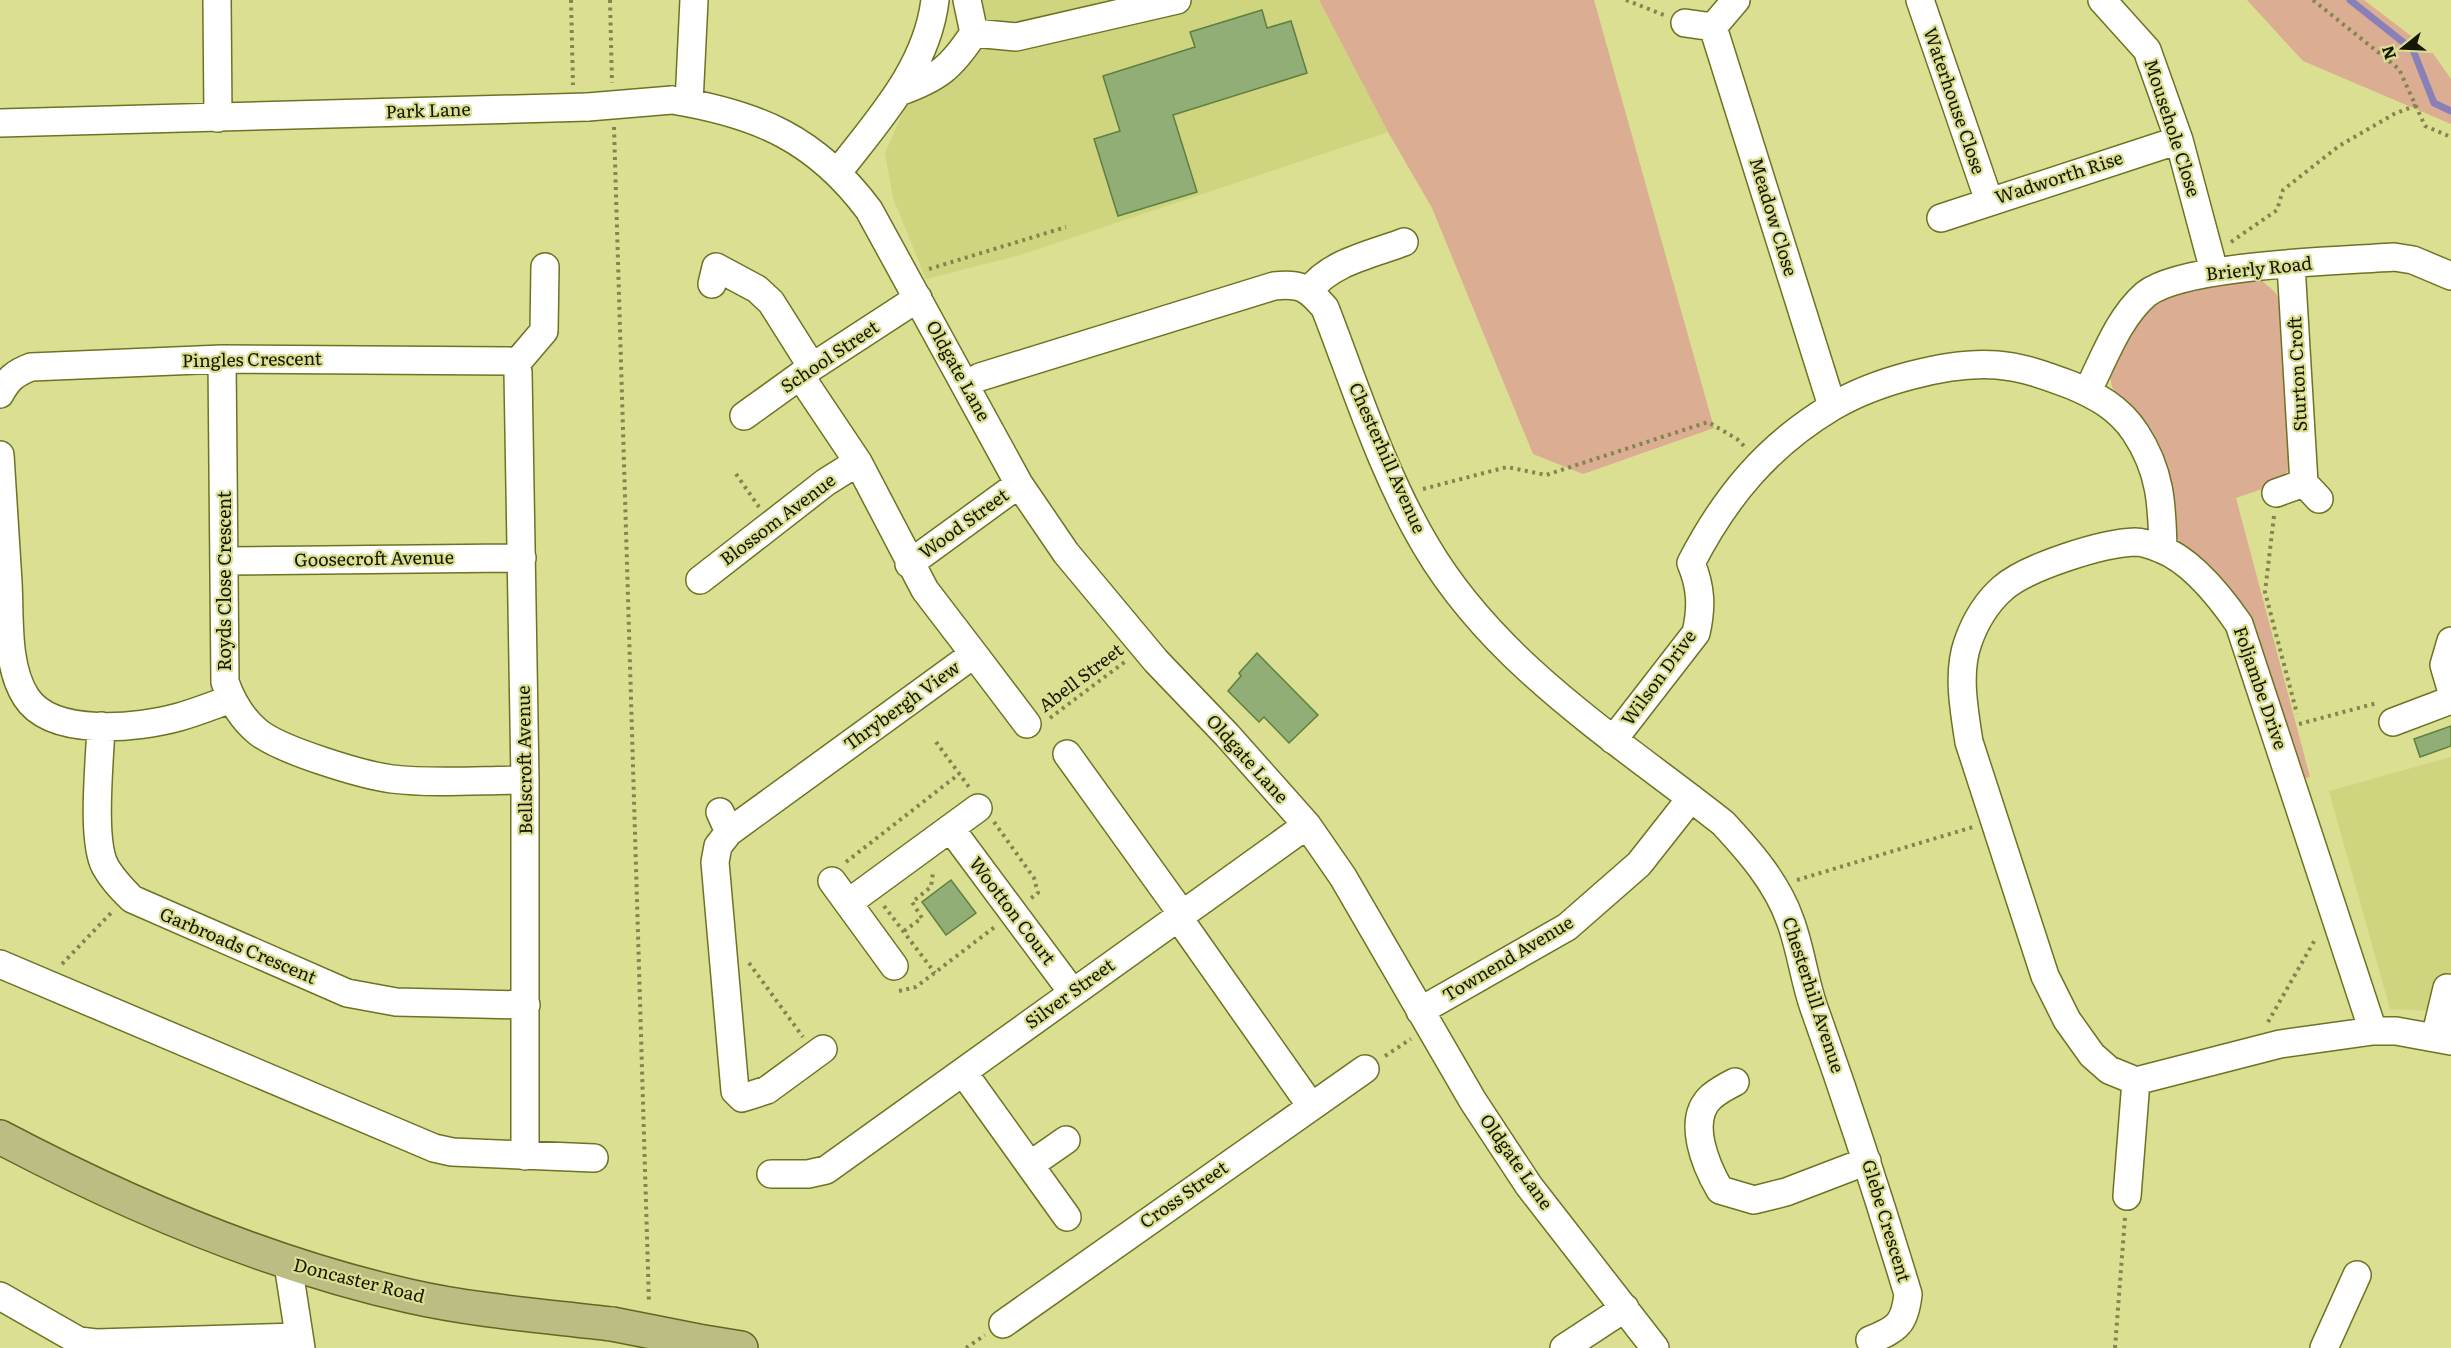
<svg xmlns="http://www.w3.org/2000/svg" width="2451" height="1348" font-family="Literata,serif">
<rect width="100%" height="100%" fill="#dadf91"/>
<path fill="#cfd47e" d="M 966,0 L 1319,0 L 1388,132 L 1020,255 L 926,279 L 893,198 L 885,153 L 905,108 L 968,12 Z
M 2451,757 L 2451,1015 L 2431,1011 L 2390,1009 L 2329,791 Z"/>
<path fill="#dbad92" d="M 1319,0 L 1594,0 L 1714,428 L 1583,474 L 1533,454 L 1432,208 L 1388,132 Z
M 2247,0 L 2364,0 L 2432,52 L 2451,79 L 2451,124 L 2303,61 Z
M 2260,279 L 2275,292 L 2282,305 L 2291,468 L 2274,485 L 2236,498 L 2310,777 L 2302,779 L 2251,626 L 2239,600 L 2213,572 L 2183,546 L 2174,534 L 2172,485 L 2161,454 L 2119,399 L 2112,387 L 2109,371 L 2115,352 L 2157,298 L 2185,285 Z"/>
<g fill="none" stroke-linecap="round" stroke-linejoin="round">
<path stroke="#8980b8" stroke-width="7" d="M 2350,0 L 2413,50 L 2434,103 L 2451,111"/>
</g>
<path fill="#90ae76" stroke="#5e7f3e" stroke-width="1.5" d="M 1262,10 L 1267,28 L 1291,21 L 1307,73 L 1173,115 L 1197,192 L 1118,216 L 1094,139 L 1120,131 L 1103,76 L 1195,47 L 1190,32 Z
M 1257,653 L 1318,715 L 1289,743 L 1264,717 L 1259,722 L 1228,691 L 1241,676 L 1239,673 Z
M 2451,726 L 2451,746 L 2420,757 L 2414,739 Z
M 951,880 L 976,913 L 946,935 L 922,902 Z"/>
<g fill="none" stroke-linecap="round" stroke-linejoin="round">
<g stroke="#6f7223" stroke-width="30">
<path id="minor" d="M 217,0 L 218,118
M 1920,0 L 1989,201
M 2102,0 L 2147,50 L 2179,140 L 2214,271
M 1685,23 L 1713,27 L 1736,0
M 1713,27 L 1832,406
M 974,33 L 1016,37 L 1177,0
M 899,92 C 938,78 951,68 974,33 L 967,0
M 672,100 C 758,114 816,139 869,210 L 1019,484 L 1066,553 L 1156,661 L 1227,735 L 1307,825 L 1343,877 L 1473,1101 L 1529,1186 L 1655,1348
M 689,103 L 694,0
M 0,123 L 588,107
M 838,172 C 878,120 927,68 935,0
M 1941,218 L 2179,140
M 2291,265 L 2304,483
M 712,284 L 716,267 L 757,289 L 771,302 L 812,367
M 1310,290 C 1330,262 1373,254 1404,242
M 222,359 L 225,682 C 232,702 241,718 258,732 C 280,750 362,775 392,779 C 435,784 482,780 525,780
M 515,365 L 518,372 L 525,780 L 525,1156
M 515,365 L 544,331 L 545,267
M 966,384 L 980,377 L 1274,286 C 1301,283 1308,288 1325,308 C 1356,388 1382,472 1426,546 C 1496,665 1618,740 1723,823 C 1750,852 1777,883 1790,920 C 1801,949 1804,980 1814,1008 C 1848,1103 1879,1198 1908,1294 C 1905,1323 1898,1329 1870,1340
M 2087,392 C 2104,359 2118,318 2146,294 C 2184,264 2341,261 2394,257 L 2413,260 L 2451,276
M 0,394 C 8,379 15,373 31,367 L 222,359 L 509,361 L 515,365
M 744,416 L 812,367 L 918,298
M 0,455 C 3,497 5,540 8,582 C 10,618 6,666 26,697 C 52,738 139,728 179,717 C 197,712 214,705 231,699
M 2276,493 L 2304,483 L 2319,499
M 226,561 L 522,558
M 909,564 L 1019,484
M 700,580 L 826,482 L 858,462
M 2451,641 L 2444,665 L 2451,689
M 974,654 L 1027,724
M 2393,722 L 2451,700
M 101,726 C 100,759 91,839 105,866 C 112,879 122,889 132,899 L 347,993 L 396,1002 L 526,1005
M 1613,740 L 1696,633 C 1702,607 1701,587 1691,563 C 1725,497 1767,446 1832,407 C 1873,382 1949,361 1997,365 C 2023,367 2047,376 2071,385 C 2097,396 2119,408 2135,432 C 2161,471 2162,505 2163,549
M 1067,754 L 1182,914
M 720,812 L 729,832 L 974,654 L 925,590 L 858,462 L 801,377
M 951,829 L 1073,993
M 729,832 L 718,846 L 715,862 L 735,1091 L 742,1098 L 767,1090 L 823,1049
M 832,881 L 894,966
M 848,903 L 978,808
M 1178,917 L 1311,1106
M 0,964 L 434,1148 L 452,1152 L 594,1158
M 1420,1011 L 1567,927 L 1639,864 L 1691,798
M 2373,1031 L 2239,624 C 2221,598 2192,561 2161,549 C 2154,546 2143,542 2135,542 C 2102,543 2027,567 2003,588 C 1987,602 1975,622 1968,642 C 1957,672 1964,710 1969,742 L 2045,976 L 2067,1020 L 2092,1055 L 2109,1070 L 2136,1081 L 2280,1044 L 2373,1031 L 2396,1031 L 2451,1041
M 2435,1038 L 2447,988
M 963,1072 L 1067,1217
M 1735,1082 C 1727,1086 1718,1091 1711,1097 C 1686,1120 1706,1166 1720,1190 L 1754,1200 L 1786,1192 L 1867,1161
M 1030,1165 L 1066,1140
M 771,1174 L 808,1174 L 826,1170 L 1307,825
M 2127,1196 L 2136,1081
M 288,1264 L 301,1348
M 0,1296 L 79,1341 L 96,1343 L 299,1337
M 1003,1324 L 1365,1069
M 1564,1348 L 1625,1308
M 2324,1348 L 2357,1275"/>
</g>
<g stroke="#646620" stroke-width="36">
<path id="major" d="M 0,1137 C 129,1205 267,1264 409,1296 C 475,1311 545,1316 612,1324
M 698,1341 L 741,1348"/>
</g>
<path stroke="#828550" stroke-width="4" stroke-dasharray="3 4.5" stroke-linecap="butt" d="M 571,0 L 573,85
M 610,0 L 612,83
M 1626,0 L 1664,15
M 2313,0 L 2399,69 L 2425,126 L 2451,137
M 614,127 L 649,1304
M 2231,242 L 2277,210 L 2283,190 L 2339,146 L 2394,114 L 2417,105
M 929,269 L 1066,227
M 736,474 L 759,507
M 1423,489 L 1507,467 L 1546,475 L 1708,422 L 1737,439 L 1744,446
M 2274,516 L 2265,592 L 2297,714
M 1050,718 L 1126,661
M 2299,724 L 2377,703
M 936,742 L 969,787
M 994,822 L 1034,878 L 1038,893 L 1030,899
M 846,862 L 959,774
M 1797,880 L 1973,827
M 884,906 L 935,973
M 904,931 L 922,918 L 912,902 L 931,887 L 933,872
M 749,963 L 803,1037
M 62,964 L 111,913
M 899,991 L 916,987 L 996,926
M 2268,1022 L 2316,938
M 1385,1056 L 1411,1039
M 966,1348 L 985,1335
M 2115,1348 L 2125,1217"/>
<use href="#minor" stroke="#fff" stroke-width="27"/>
<use href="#major" stroke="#bbbd83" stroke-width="33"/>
<g stroke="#6f7223" stroke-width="30" stroke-linecap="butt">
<path id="minor-bridge" d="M 588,107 L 672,100"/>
</g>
<g stroke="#646620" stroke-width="36" stroke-linecap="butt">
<path id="major-bridge" d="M 612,1324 L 698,1341"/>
</g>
<use href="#minor-bridge" stroke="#fff" stroke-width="27"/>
<use href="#major-bridge" stroke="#bbbd83" stroke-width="33"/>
</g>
<g text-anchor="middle" stroke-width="4.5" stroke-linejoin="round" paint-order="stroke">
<g font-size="18" fill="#161700" stroke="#dadf91">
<text transform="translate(1954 101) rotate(71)" y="6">Waterhouse Close</text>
<text transform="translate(428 111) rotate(-2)" y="6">Park Lane</text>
<text transform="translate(2172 128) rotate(72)" y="6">Mousehole Close</text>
<text transform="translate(2059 178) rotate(-18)" y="6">Wadworth Rise</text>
<text transform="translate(1773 217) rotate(73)" y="6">Meadow Close</text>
<text transform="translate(2259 269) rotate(-6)" y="6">Brierly Road</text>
<text transform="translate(830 357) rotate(-34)" y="6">School Street</text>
<text transform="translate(252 360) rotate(-1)" y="6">Pingles Crescent</text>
<text transform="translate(958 371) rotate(61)" y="6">Oldgate Lane</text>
<text transform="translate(2298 374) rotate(-93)" y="6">Sturton Croft</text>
<text transform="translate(1387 458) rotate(66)" y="6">Chesterhill Avenue</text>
<text transform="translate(778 520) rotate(-37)" y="6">Blossom Avenue</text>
<text transform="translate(964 524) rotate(-36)" y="6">Wood Street</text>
<text transform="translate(374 559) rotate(-1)" y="6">Goosecroft Avenue</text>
<text transform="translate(225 581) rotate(-90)" y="6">Royds Close Crescent</text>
<text transform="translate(1081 678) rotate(-37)" y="6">Abell Street</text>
<text transform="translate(1659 678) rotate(-54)" y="6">Wilson Drive</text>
<text transform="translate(2260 688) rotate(71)" y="6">Foljambe Drive</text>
<text transform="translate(902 706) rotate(-36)" y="6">Thrybergh View</text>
<text transform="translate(1247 759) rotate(48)" y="6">Oldgate Lane</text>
<text transform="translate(525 760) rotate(-91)" y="6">Bellscroft Avenue</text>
<text transform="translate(1012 911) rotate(53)" y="6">Wootton Court</text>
<text transform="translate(238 946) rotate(23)" y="6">Garbroads Crescent</text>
<text transform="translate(1508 959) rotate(-31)" y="6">Townend Avenue</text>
<text transform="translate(1070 994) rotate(-36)" y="6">Silver Street</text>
<text transform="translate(1813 995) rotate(72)" y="6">Chesterhill Avenue</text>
<text transform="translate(1516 1162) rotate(55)" y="6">Oldgate Lane</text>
<text transform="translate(1184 1195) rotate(-35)" y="6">Cross Street</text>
<text transform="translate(1886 1221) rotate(73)" y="6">Glebe Crescent</text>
<text transform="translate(359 1281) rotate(14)" y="6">Doncaster Road</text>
</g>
</g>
<g transform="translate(2403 48) rotate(252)" stroke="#dadf91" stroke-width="4.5" paint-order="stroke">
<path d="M0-4.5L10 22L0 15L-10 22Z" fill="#161700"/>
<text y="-9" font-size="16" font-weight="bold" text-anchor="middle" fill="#161700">N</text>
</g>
</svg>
